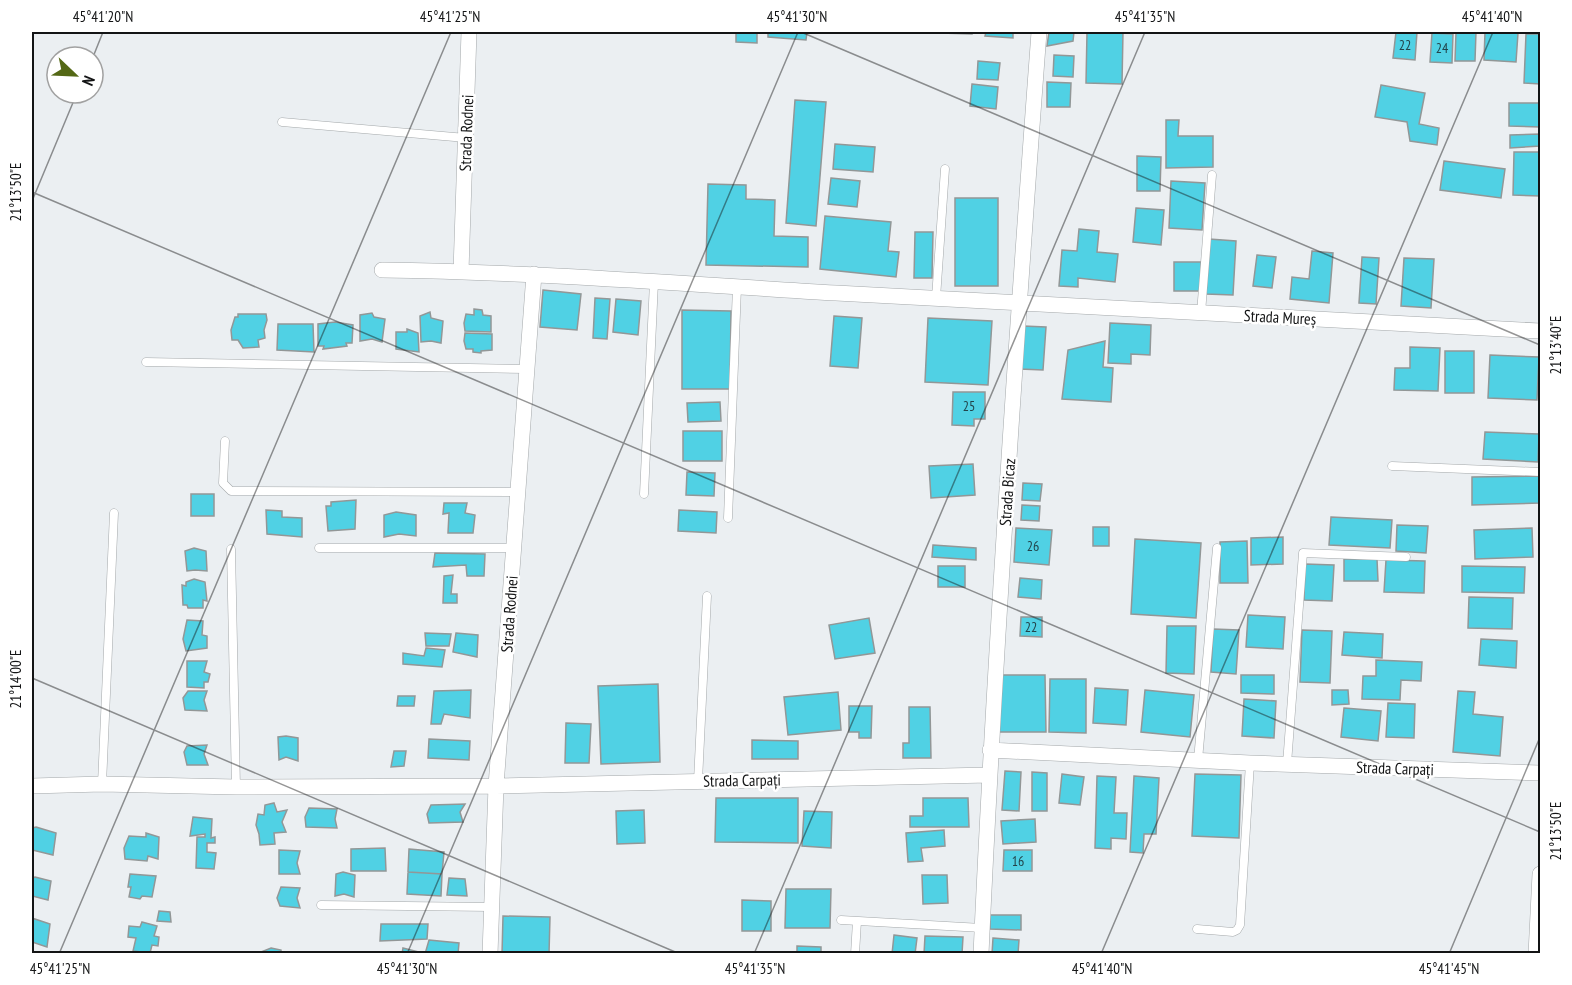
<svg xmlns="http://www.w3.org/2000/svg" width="1572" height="985" font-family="'PT Sans Narrow',sans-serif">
<rect width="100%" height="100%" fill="#ebeff2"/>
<path fill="#50d1e4" stroke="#929797" stroke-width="1.5" d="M 736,32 L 757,32 L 757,43 L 736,42 Z
M 768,32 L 807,32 L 806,40 L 768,37 Z
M 940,32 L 972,32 L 972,34 L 940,33 Z
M 986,32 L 1013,32 L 1013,38 L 985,36 Z
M 1049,32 L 1074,32 L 1073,41 L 1047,46 Z
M 1087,32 L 1123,32 L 1122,84 L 1086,83 Z
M 1396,32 L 1417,32 L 1415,60 L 1393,58 Z
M 1456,32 L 1476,32 L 1475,61 L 1455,61 Z
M 1485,32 L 1518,33 L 1516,62 L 1484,60 Z
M 1432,33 L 1453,34 L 1452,63 L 1430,62 Z
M 1526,34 L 1540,34 L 1540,84 L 1524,83 Z
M 1054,55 L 1074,56 L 1073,77 L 1053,76 Z
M 978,61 L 1000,63 L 998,80 L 977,79 Z
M 1047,82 L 1071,83 L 1070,107 L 1047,107 Z
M 972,84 L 998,87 L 996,109 L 970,106 Z
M 1381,85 L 1425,93 L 1419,124 L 1439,128 L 1437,145 L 1410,141 L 1407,122 L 1375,117 Z
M 795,100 L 826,102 L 816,226 L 786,223 Z
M 1509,103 L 1540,103 L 1540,127 L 1509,126 Z
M 1166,120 L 1179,120 L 1178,136 L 1213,136 L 1213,167 L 1166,168 Z
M 1540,134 L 1540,146 L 1510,148 L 1510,135 Z
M 835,144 L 875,147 L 873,172 L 833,169 Z
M 1514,152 L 1540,152 L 1540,196 L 1513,195 Z
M 1137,156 L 1161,157 L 1160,191 L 1137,191 Z
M 1444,161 L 1505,169 L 1501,198 L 1440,190 Z
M 831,178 L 860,181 L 857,207 L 828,204 Z
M 1171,181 L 1205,183 L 1202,230 L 1169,228 Z
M 708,184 L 746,185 L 746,199 L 775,200 L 774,236 L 808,237 L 808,267 L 706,265 Z
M 955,198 L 998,198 L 998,286 L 955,286 Z
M 1136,208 L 1164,210 L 1161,245 L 1133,242 Z
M 825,216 L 891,222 L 888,251 L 899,252 L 896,277 L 820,269 Z
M 1079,229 L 1099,231 L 1097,252 L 1118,254 L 1115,282 L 1078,278 L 1078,287 L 1059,286 L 1062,250 L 1077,251 Z
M 915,232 L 933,232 L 932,278 L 914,278 Z
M 1209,239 L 1236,241 L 1233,295 L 1206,294 Z
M 1312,251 L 1333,253 L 1329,303 L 1290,299 L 1292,277 L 1309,279 Z
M 1257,255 L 1276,257 L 1272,288 L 1253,286 Z
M 1362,257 L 1379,258 L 1376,304 L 1359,303 Z
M 1404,258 L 1434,259 L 1431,308 L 1401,306 Z
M 1174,262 L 1201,262 L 1201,291 L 1174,291 Z
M 543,290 L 581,294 L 577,330 L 540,327 Z
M 595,298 L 610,299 L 607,339 L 593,338 Z
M 616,299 L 641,301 L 638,335 L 613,332 Z
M 474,309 L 482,310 L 483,315 L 491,316 L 491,332 L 465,331 L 464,323 L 466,314 L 474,315 Z
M 682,310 L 731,311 L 730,389 L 682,389 Z
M 430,312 L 431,318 L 443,321 L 441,343 L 431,341 L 421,342 L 420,316 Z
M 372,313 L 374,317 L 385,319 L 382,342 L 372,339 L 360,341 L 360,315 Z
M 238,314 L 266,314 L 267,320 L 264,330 L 265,338 L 258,340 L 259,347 L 243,348 L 238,340 L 232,340 L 231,330 L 235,317 L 238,317 Z
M 834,316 L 862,318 L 858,368 L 830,366 Z
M 928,318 L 992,321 L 988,385 L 925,382 Z
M 335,322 L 353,325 L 352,343 L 346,343 L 347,346 L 323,349 L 324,346 L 318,346 L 318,324 Z
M 1110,323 L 1151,325 L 1150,355 L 1131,354 L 1131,364 L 1108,363 Z
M 278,324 L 313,324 L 314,352 L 277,350 Z
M 1023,326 L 1046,327 L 1043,370 L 1020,369 Z
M 407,329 L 418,333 L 419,352 L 396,349 L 396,332 L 407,332 Z
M 465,333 L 492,334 L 492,350 L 481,351 L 481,353 L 473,352 L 473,349 L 466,349 L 464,341 Z
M 1105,341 L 1103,367 L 1113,368 L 1111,402 L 1062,399 L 1068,350 Z
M 1410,347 L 1440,348 L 1438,391 L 1394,390 L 1395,368 L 1410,368 Z
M 1445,351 L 1474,351 L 1474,393 L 1445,393 Z
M 1490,355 L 1539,357 L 1537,400 L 1488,398 Z
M 953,392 L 985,392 L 985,419 L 974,419 L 974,426 L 952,425 Z
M 720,402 L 721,421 L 688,422 L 687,403 Z
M 683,431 L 722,431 L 722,461 L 683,461 Z
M 1485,432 L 1539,434 L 1538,462 L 1483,459 Z
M 973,464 L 975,495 L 931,498 L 929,466 Z
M 687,472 L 715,473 L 714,496 L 686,495 Z
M 1539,476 L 1539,503 L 1472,505 L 1472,477 Z
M 1023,483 L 1042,484 L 1040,501 L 1022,500 Z
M 191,494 L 214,494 L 214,516 L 191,516 Z
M 356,500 L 355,529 L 328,531 L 326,506 L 331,506 L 331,502 Z
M 444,503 L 467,503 L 465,513 L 475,515 L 473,533 L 448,533 L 449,513 L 443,514 Z
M 1022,505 L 1040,506 L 1039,521 L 1021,520 Z
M 266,510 L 282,511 L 282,517 L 302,518 L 302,537 L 267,534 Z
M 679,510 L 717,512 L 716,533 L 678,531 Z
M 396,512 L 416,515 L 416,536 L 399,534 L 384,537 L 384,515 Z
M 1331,517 L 1392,520 L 1390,548 L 1329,545 Z
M 1397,525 L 1428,526 L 1426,553 L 1396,551 Z
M 1093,527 L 1109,527 L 1109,546 L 1093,546 Z
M 1016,528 L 1052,530 L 1049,565 L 1014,562 Z
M 1532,528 L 1533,557 L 1475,559 L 1474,530 Z
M 1283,537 L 1283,564 L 1251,565 L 1251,538 Z
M 1135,539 L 1201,543 L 1196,618 L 1131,614 Z
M 1247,541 L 1248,583 L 1220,583 L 1220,542 Z
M 933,545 L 976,548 L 976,560 L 932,557 Z
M 194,548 L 206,551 L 207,571 L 195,570 L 187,571 L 185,551 Z
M 435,553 L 485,554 L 484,576 L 467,576 L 466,565 L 433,567 Z
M 1344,559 L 1377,559 L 1378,581 L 1344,581 Z
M 1386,560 L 1425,561 L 1424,593 L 1384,592 Z
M 1305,564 L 1334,565 L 1332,601 L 1304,600 Z
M 938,566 L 965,566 L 965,587 L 938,587 Z
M 1462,566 L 1525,567 L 1524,593 L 1462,592 Z
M 453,575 L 451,594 L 457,594 L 457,603 L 443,603 L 444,576 Z
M 1020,578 L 1042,580 L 1041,599 L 1018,597 Z
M 194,579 L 205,582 L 207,601 L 203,600 L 203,608 L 188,608 L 187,605 L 183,605 L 182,585 L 186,586 L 186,582 Z
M 1469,597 L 1513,598 L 1512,629 L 1468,628 Z
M 1248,615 L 1285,617 L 1283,649 L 1246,647 Z
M 1021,617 L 1042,617 L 1042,637 L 1020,636 Z
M 869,618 L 875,653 L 835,659 L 829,625 Z
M 187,620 L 203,621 L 202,635 L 207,636 L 207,648 L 186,651 L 183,639 Z
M 1167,626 L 1196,626 L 1194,674 L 1166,673 Z
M 1213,629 L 1239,630 L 1236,674 L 1211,672 Z
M 1302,630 L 1332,631 L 1330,683 L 1300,682 Z
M 1344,632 L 1383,634 L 1382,658 L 1342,655 Z
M 425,633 L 451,634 L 449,646 L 426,646 Z
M 456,633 L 478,635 L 477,657 L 453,652 Z
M 1481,639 L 1517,641 L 1516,668 L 1479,665 Z
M 426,648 L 445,650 L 442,667 L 403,664 L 403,653 L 424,656 Z
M 1376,660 L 1422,662 L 1421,681 L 1401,680 L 1400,700 L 1362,699 L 1363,676 L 1376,676 Z
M 187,661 L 207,661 L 204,672 L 210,674 L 208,682 L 204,682 L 204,688 L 187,687 Z
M 1001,675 L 1045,675 L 1046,732 L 996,732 Z
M 1241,675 L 1274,675 L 1274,694 L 1241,693 Z
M 1050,679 L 1086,679 L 1086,733 L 1049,732 Z
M 658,684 L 660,762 L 601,764 L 598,686 Z
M 1095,688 L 1128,690 L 1126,725 L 1093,723 Z
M 471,690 L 470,718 L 444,714 L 441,724 L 431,724 L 434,691 Z
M 1145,690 L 1194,695 L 1190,737 L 1141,732 Z
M 1332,690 L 1348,690 L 1349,704 L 1332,705 Z
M 188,691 L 207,691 L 204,700 L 207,711 L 185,710 L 183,698 Z
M 1458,691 L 1475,692 L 1473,714 L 1503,717 L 1500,756 L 1453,752 Z
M 838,692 L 841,730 L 788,735 L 784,697 Z
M 398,696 L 415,696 L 414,706 L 397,706 Z
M 1244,699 L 1276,701 L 1274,738 L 1242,736 Z
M 1388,703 L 1415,704 L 1414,738 L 1386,737 Z
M 849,706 L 872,706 L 871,738 L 859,738 L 859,732 L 849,732 Z
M 909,707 L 930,707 L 931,758 L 903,758 L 903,743 L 909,743 Z
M 1344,708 L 1381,711 L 1378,741 L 1341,737 Z
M 566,723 L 591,724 L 589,763 L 565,763 Z
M 286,736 L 298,738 L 298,761 L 286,757 L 279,760 L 278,737 Z
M 429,739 L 470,741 L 469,760 L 428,758 Z
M 752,740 L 798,741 L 798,759 L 752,759 Z
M 207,745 L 204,754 L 208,765 L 187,765 L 184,752 L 187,746 Z
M 394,751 L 406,751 L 404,766 L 391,767 Z
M 1005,771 L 1021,772 L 1019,811 L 1002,810 Z
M 1032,772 L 1047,773 L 1047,811 L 1032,811 Z
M 1062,774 L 1084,777 L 1080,805 L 1059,803 Z
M 1195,774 L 1241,775 L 1239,838 L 1192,836 Z
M 1097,776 L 1116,777 L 1114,813 L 1127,813 L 1126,839 L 1111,838 L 1111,849 L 1095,848 Z
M 1134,776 L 1159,778 L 1156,834 L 1144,834 L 1143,853 L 1130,852 Z
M 716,798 L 798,798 L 798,843 L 715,842 Z
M 923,798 L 968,798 L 969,827 L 910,827 L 910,816 L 923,816 Z
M 274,803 L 277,812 L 287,810 L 282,822 L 286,832 L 274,833 L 275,844 L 260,845 L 259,834 L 256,825 L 258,814 L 264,815 L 265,805 Z
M 465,804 L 460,812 L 463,822 L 429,823 L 427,814 L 431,805 Z
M 309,808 L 337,809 L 335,819 L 337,828 L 306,827 L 305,817 Z
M 644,810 L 645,843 L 617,844 L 616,811 Z
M 804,811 L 832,812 L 831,848 L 802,846 Z
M 193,817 L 212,819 L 211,838 L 215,837 L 215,843 L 207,843 L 207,852 L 216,853 L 214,869 L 196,868 L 197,837 L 205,837 L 205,834 L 190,836 Z
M 1035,819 L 1036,842 L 1003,844 L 1001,821 Z
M 36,827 L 56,833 L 53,855 L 32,850 L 32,828 Z
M 944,830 L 945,846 L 921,848 L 923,861 L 908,862 L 906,833 Z
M 146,833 L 159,837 L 158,859 L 148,856 L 147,861 L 125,859 L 124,848 L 129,836 L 146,837 Z
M 385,848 L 386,871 L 351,871 L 351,849 Z
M 409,849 L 444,852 L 442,874 L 408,872 Z
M 279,850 L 300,851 L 297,863 L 300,874 L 279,874 Z
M 1004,850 L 1032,850 L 1032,871 L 1003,871 Z
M 343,872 L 355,875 L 354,897 L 344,894 L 335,896 L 336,874 Z
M 408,872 L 442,874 L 441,896 L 407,894 Z
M 130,874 L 156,876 L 152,897 L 142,896 L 140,899 L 129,897 L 131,887 L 128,887 Z
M 922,875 L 947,875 L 948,903 L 923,904 Z
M 35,877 L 51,881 L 48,900 L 32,896 L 32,878 Z
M 449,878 L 465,879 L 467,896 L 447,895 Z
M 281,887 L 300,888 L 297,898 L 300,908 L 280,906 L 277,898 Z
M 786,889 L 831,889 L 830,928 L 785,928 Z
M 742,900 L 771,901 L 771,931 L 742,931 Z
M 159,911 L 170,912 L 171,922 L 157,921 Z
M 990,915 L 1021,915 L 1021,930 L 990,929 Z
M 503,916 L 550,917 L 549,954 L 502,954 Z
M 32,918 L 50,924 L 47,947 L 32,942 Z
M 142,922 L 157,926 L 154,936 L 159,937 L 158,946 L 152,945 L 150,953 L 133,951 L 136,938 L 128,937 L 129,926 L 140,927 Z
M 381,924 L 428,924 L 427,939 L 380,941 Z
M 894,935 L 917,938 L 915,954 L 892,954 Z
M 925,936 L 963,937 L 962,954 L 924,954 Z
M 993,938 L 1019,940 L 1018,954 L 992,954 Z
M 429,940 L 459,943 L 458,954 L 425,954 Z
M 797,946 L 821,947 L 821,954 L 797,954 Z
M 271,948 L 281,950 L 281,954 L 261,954 L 261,952 Z
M 403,948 L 419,952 L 419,954 L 402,954 Z"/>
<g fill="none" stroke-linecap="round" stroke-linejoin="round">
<g stroke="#a4a8aa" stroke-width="9">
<path id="lane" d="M 282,122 L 466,138
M 936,298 L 945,169
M 1201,313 L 1212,175
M 146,362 L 526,369
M 225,441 L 223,483 L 231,491 L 518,492
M 1392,466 L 1540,472
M 644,494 L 654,282
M 728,518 L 737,287
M 319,548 L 514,548
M 231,549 L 236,787
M 1198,760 L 1217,548
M 1287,764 L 1303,553 L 1406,557
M 698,781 L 707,596
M 102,784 L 114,513
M 321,905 L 491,907
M 841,920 L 982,928
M 1197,929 L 1233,932 L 1237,930 L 1240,925 L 1250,763
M 855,954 L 857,921"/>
</g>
<g stroke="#a4a8aa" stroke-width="16">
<path id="street" d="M 382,270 C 533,272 685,284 836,293 C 1071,306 1306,318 1540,331
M 461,271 L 469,32
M 990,750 L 1250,763 L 1540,773
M 32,786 L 102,784 L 236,787 L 496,786 L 989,775
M 490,954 L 496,786 L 534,274
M 981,954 C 995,646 1016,339 1039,32
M 1536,954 L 1540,874"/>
</g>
<use href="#lane" stroke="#fff" stroke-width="8"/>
<use href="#street" stroke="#fff" stroke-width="15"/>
</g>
<path fill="none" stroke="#131415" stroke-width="1.5" stroke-opacity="0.45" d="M 801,32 L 1540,345M 93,57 L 103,32M 32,192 L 1540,832M 32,201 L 77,93M 32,678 L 680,954M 59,954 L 451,32M 407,954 L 798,32M 754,954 L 1145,32M 1101,954 L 1493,32M 1449,954 L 1540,737"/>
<g text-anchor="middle" stroke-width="5" stroke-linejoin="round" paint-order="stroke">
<g font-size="14" fill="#224349">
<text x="1405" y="50">22</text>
<text x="1442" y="53">24</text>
<text x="969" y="411">25</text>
<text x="1033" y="551">26</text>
<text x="1031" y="632">22</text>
<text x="1018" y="866">16</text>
</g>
<g font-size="16" fill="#131415" stroke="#fff">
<text transform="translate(466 133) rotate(-88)" y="6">Strada Rodnei</text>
<text transform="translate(1280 317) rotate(3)" y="6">Strada Mureș</text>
<text transform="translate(1007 492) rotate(-86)" y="6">Strada Bicaz</text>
<text transform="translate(509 614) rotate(-86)" y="6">Strada Rodnei</text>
<text transform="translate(1395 768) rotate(2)" y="6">Strada Carpați</text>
<text transform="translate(742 780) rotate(-1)" y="6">Strada Carpați</text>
</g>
</g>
<rect width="1572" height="985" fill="none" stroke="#ffffff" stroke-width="66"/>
<g transform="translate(75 75) rotate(113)"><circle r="28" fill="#ffffff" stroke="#a1a1a1" stroke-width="1.5"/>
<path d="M0-4.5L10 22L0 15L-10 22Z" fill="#546815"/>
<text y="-9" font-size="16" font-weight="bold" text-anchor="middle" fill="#131415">N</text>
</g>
<rect x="33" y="33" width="1506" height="919" fill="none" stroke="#131415" stroke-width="2"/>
<g font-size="15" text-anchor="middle" fill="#131415">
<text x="103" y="22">45°41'20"N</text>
<text x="450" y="22">45°41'25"N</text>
<text x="797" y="22">45°41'30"N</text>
<text x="1145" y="22">45°41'35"N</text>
<text x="1492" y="22">45°41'40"N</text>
<text transform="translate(16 192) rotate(-90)" y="5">21°13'50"E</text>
<text transform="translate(1556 345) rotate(-90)" y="5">21°13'40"E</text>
<text transform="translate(16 679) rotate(-90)" y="5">21°14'00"E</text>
<text transform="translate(1556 831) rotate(-90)" y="5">21°13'50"E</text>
<text x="60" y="974">45°41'25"N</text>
<text x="407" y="974">45°41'30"N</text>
<text x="755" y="974">45°41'35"N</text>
<text x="1102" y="974">45°41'40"N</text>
<text x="1449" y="974">45°41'45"N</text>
</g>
</svg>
